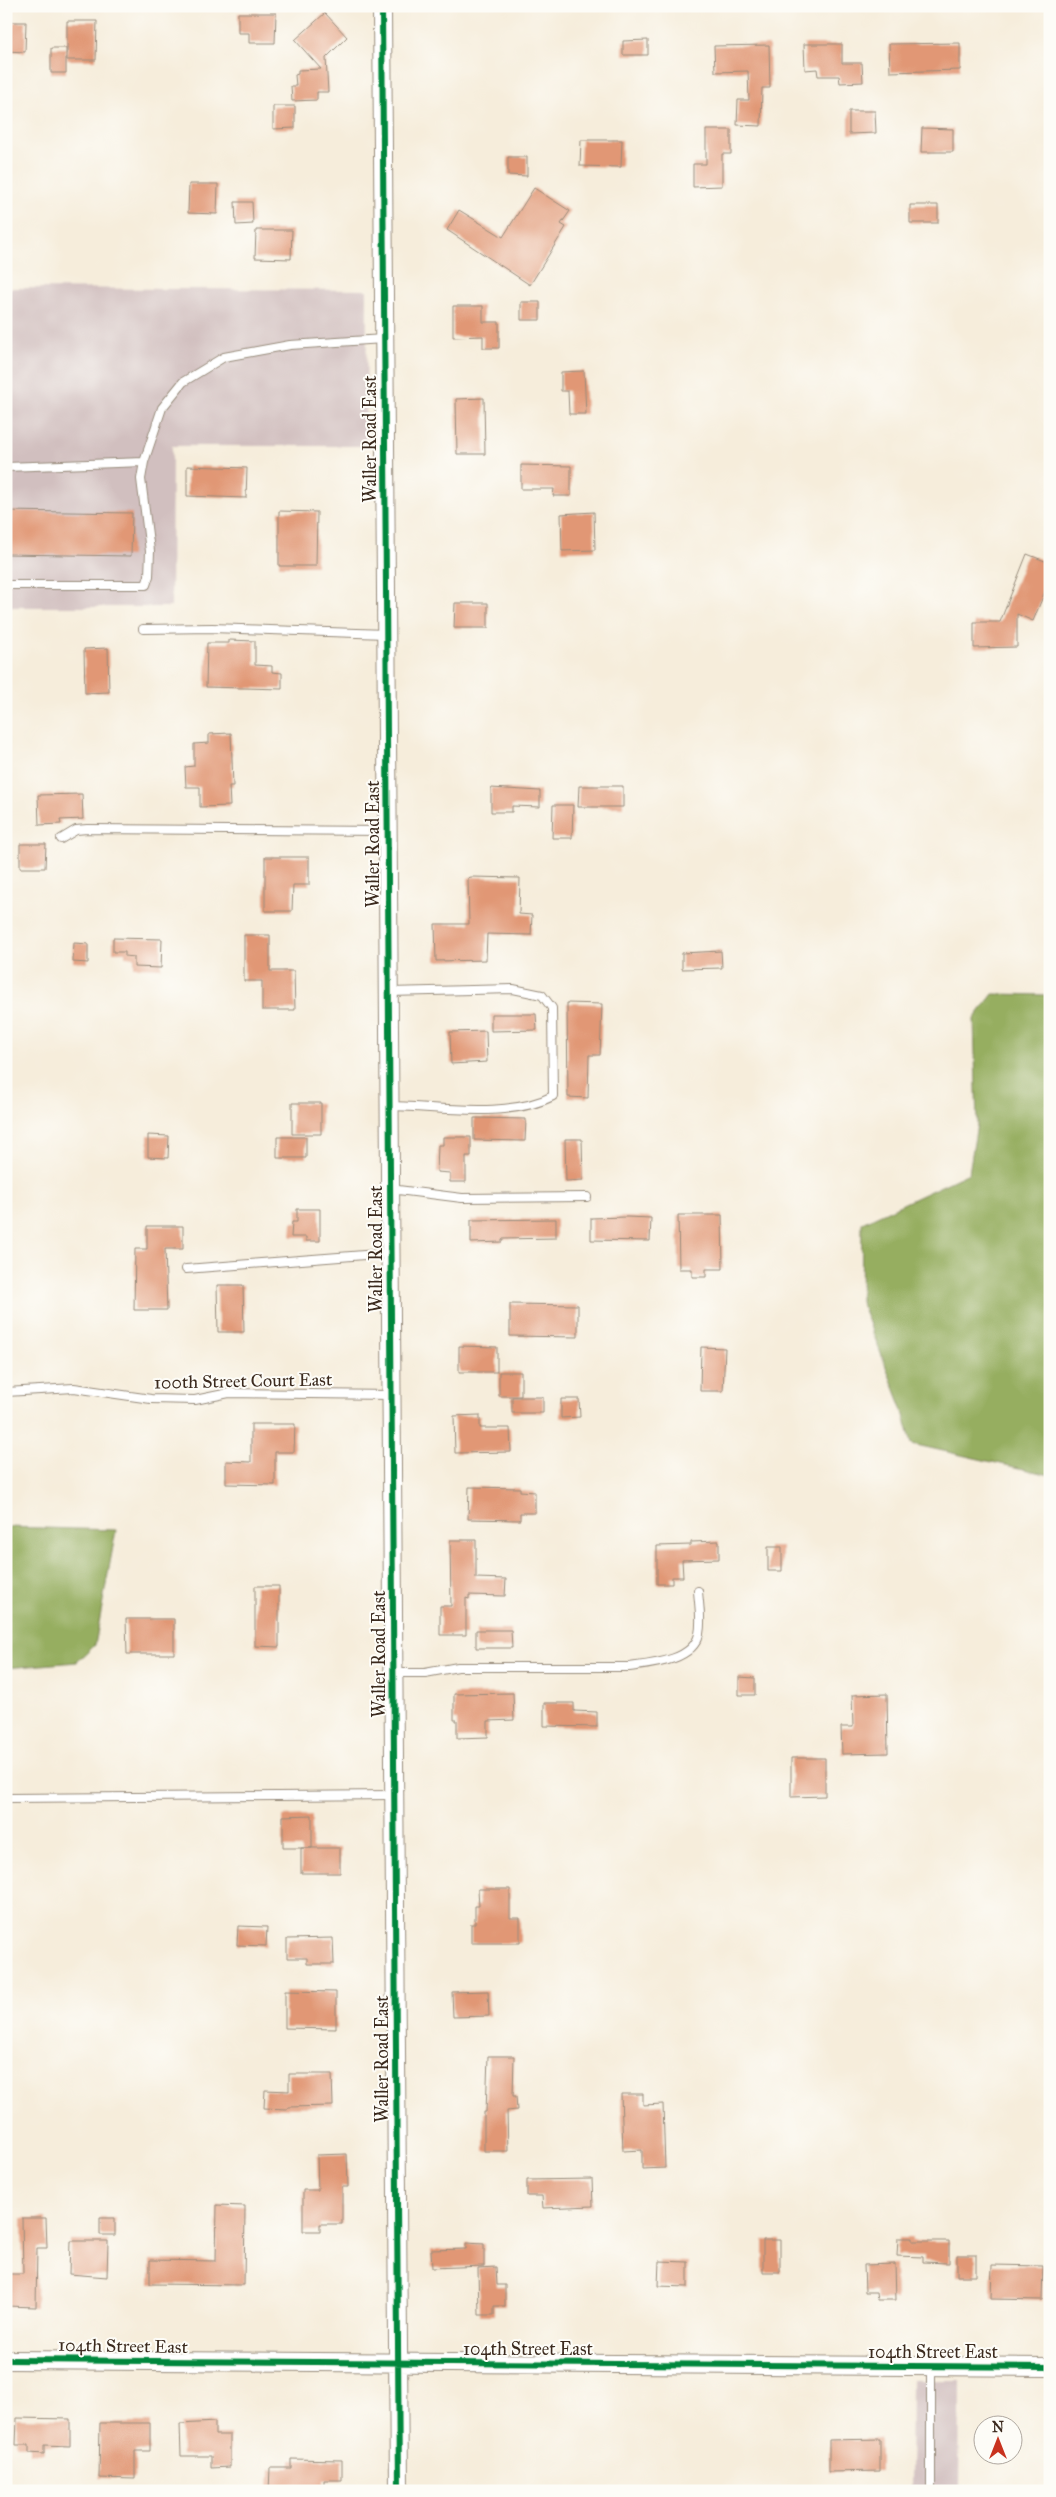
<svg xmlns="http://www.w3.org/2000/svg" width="1056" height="2497" font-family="'IM FELL Great Primer',serif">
<rect width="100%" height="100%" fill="#fdfcf7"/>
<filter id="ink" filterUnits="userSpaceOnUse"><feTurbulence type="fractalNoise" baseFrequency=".02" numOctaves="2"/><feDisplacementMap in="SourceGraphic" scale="10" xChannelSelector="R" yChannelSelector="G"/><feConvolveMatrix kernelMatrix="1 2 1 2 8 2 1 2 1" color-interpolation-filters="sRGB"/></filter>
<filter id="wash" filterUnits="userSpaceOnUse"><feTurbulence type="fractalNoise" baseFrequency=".0096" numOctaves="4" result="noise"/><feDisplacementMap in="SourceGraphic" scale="20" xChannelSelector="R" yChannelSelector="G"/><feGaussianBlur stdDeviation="1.12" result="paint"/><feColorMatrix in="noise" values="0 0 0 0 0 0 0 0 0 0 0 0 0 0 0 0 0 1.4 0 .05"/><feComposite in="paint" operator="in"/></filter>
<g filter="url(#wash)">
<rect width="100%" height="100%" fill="#f6eddb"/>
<path fill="#d1bfbf" d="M 6,288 L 367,290 L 366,446 L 172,446 L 171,607 L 6,607 Z
M 912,2380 L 960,2380 L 959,2491 L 911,2491 Z"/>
<path fill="#96ae60" stroke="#686c3f" d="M 993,994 L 1050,995 L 1050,1475 L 912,1444 L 902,1408 L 861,1302 L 862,1223 L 969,1173 L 977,1124 L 974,1019 Z
M 6,1527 L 116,1530 L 95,1645 L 77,1662 L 6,1668 Z"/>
<g id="blocks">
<path fill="#e19774" d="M 238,13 L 276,13 L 275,43 L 249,43 L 249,33 L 238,33 Z
M 325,13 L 347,37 L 326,58 L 328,92 L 317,92 L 317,100 L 292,101 L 291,86 L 296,86 L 295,75 L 298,74 L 298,70 L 321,69 L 295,40 Z
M 67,21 L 97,21 L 96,60 L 67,60 Z
M 6,22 L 26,22 L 25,52 L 6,51 Z
M 648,40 L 648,55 L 623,55 L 623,41 Z
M 960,43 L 960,70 L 890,72 L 889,44 Z
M 804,44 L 842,44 L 842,63 L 862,63 L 863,82 L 840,83 L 839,76 L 818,76 L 817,69 L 805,70 Z
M 769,45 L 770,88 L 762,88 L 761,126 L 737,125 L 738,100 L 749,100 L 748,71 L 715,72 L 714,46 Z
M 51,48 L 66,48 L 66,73 L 51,73 Z
M 273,106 L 295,106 L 295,128 L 273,129 Z
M 849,111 L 875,111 L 876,133 L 849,134 Z
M 922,128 L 953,129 L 953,152 L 921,152 Z
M 706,130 L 731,130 L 731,154 L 722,154 L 722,186 L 693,187 L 693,164 L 706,164 Z
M 581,140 L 622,140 L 621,167 L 580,166 Z
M 508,157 L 527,157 L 527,176 L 508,175 Z
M 189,184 L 218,184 L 217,214 L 188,213 Z
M 534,188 L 570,211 L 561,224 L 566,227 L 530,285 L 447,230 L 459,210 L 503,237 Z
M 235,202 L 252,202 L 253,224 L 236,225 Z
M 910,205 L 938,205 L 938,223 L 910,223 Z
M 256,230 L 292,230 L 291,259 L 255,258 Z
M 521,302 L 540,302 L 540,320 L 521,320 Z
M 453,306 L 483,306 L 483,322 L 499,322 L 499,348 L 483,348 L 483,336 L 453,337 Z
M 584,371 L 586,414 L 569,414 L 568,391 L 561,391 L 561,372 Z
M 484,398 L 485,454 L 457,454 L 456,399 Z
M 521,465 L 571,466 L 571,496 L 553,496 L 554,489 L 521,489 Z
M 187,466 L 247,468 L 246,498 L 187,496 Z
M 6,511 L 132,513 L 131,556 L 6,554 Z
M 279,511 L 317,512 L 316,566 L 279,566 Z
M 594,512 L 595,550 L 562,551 L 561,514 Z
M 1027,554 L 1050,563 L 1050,579 L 1033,621 L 1017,614 L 1017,647 L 974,648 L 974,622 L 1000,622 Z
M 455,603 L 488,603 L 488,628 L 454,628 Z
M 229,640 L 255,641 L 255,665 L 272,666 L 272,672 L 282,673 L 282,689 L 206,687 L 207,643 L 229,643 Z
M 108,648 L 109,692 L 85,693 L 84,649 Z
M 231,733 L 233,786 L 229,786 L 230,806 L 200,807 L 200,787 L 186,787 L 185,767 L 194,766 L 194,744 L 209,743 L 209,734 Z
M 579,786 L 623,786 L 623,807 L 578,807 Z
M 491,788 L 540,791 L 540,807 L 512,806 L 512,812 L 491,812 Z
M 82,794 L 83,819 L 60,820 L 61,824 L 39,825 L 38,795 Z
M 553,805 L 573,805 L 572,838 L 552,838 Z
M 20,844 L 46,844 L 45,868 L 20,868 Z
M 265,857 L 309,857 L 309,885 L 293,885 L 292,911 L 265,911 Z
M 471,877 L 520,878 L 519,914 L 532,915 L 531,935 L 487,934 L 486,960 L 436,961 L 435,924 L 469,924 L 468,878 Z
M 244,935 L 270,935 L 270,971 L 294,971 L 295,1010 L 262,1010 L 262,981 L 244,981 Z
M 113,938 L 162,939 L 161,968 L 134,967 L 134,957 L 125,956 L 125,952 L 113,952 Z
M 74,943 L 88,944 L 88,963 L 73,962 Z
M 721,951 L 722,968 L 682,969 L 682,953 Z
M 567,1003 L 602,1004 L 600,1055 L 589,1055 L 588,1098 L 568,1097 Z
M 491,1014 L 536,1014 L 537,1030 L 491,1031 Z
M 486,1031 L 487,1062 L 451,1064 L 450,1032 Z
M 292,1103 L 321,1103 L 321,1134 L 292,1134 Z
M 474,1118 L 526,1119 L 525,1141 L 474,1140 Z
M 148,1135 L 169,1136 L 168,1158 L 148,1157 Z
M 277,1137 L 306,1137 L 306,1158 L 277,1158 Z
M 443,1137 L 471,1137 L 471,1156 L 466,1156 L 466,1182 L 450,1182 L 450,1173 L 437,1172 L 438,1145 L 443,1145 Z
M 565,1139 L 582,1139 L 583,1180 L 566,1181 Z
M 297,1209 L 320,1209 L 320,1241 L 306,1241 L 306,1237 L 291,1237 L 292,1222 L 297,1222 Z
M 678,1215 L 722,1215 L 723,1269 L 706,1269 L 706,1277 L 692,1277 L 692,1269 L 679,1269 Z
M 627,1217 L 651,1218 L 650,1241 L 591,1240 L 591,1218 Z
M 556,1219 L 556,1238 L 502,1239 L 502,1242 L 471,1243 L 471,1220 Z
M 147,1226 L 183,1226 L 183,1249 L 165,1249 L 167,1310 L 134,1310 L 135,1249 L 147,1249 Z
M 217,1285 L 243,1285 L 244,1332 L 218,1332 Z
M 510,1304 L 578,1305 L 578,1337 L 510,1336 Z
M 459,1346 L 497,1347 L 497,1372 L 459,1372 Z
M 701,1347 L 725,1348 L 723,1391 L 700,1391 Z
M 499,1372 L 521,1372 L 521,1396 L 499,1396 Z
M 512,1397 L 543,1397 L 543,1413 L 512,1413 Z
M 561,1399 L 579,1399 L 580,1417 L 561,1418 Z
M 480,1415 L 480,1428 L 510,1428 L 511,1452 L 455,1453 L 454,1416 Z
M 251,1424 L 295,1424 L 294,1452 L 275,1452 L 275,1485 L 226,1484 L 226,1461 L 251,1462 Z
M 469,1487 L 520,1488 L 520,1491 L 535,1492 L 535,1513 L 520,1513 L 520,1520 L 468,1519 Z
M 450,1540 L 476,1540 L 476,1578 L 506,1579 L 505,1596 L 469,1595 L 469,1599 L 466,1598 L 466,1635 L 440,1635 L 440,1606 L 451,1606 Z
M 719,1541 L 719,1559 L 682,1560 L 683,1577 L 672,1577 L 672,1584 L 657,1584 L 657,1546 L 691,1545 L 691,1542 Z
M 768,1547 L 782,1547 L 782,1571 L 768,1571 Z
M 255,1586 L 279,1586 L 279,1647 L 255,1646 Z
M 126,1619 L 174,1619 L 174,1654 L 127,1654 Z
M 476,1630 L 511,1630 L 512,1648 L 476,1648 Z
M 739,1677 L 755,1678 L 755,1695 L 739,1695 Z
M 513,1693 L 514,1720 L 488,1721 L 488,1737 L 457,1738 L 457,1720 L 454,1720 L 454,1694 Z
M 887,1694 L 888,1753 L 842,1754 L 841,1727 L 853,1727 L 852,1695 Z
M 544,1703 L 574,1703 L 574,1711 L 597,1712 L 597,1727 L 544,1726 Z
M 791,1758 L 825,1758 L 825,1796 L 791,1797 Z
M 312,1815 L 312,1848 L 283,1848 L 283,1816 Z
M 301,1848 L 340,1848 L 340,1873 L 301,1873 Z
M 478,1889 L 510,1889 L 510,1918 L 520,1918 L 520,1943 L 471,1943 L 471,1924 L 475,1924 L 475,1906 L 479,1906 Z
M 238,1926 L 267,1927 L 266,1946 L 237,1945 Z
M 333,1938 L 334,1964 L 307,1964 L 307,1958 L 287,1958 L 287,1939 Z
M 285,1991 L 336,1992 L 336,2029 L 285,2028 Z
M 488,1991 L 489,2016 L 453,2017 L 452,1992 Z
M 488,2056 L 514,2056 L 513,2096 L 516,2096 L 517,2110 L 507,2111 L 508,2151 L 484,2151 L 484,2112 L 486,2112 Z
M 289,2074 L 332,2074 L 333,2106 L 288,2107 L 287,2109 L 264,2108 L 265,2090 L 289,2091 Z
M 621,2094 L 643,2094 L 643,2105 L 663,2104 L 665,2168 L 642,2169 L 642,2150 L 623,2151 Z
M 347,2154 L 348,2187 L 342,2187 L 342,2224 L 320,2224 L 320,2231 L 303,2231 L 303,2190 L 318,2190 L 317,2155 Z
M 592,2179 L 593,2206 L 543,2208 L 542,2196 L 527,2196 L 527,2180 Z
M 217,2205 L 245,2206 L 244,2285 L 150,2284 L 150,2260 L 216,2261 Z
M 22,2218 L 46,2218 L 47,2248 L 37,2248 L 36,2307 L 6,2306 L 6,2274 L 23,2274 Z
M 100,2218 L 115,2218 L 115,2235 L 100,2235 Z
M 898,2238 L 912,2238 L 912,2241 L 949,2241 L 949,2263 L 923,2262 L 923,2257 L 897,2256 Z
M 763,2240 L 780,2240 L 780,2272 L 763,2272 Z
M 70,2241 L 108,2241 L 107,2277 L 69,2274 Z
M 466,2243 L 484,2244 L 484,2266 L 432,2268 L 431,2250 L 466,2249 Z
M 957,2255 L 976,2255 L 976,2276 L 957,2276 Z
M 659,2261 L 688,2262 L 688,2287 L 658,2286 Z
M 895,2264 L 896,2300 L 877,2300 L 876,2292 L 865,2292 L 864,2265 Z
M 992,2265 L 1043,2266 L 1042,2300 L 991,2299 Z
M 496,2267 L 497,2285 L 505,2285 L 505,2306 L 494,2306 L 494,2315 L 479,2315 L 478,2268 Z
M 17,2418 L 70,2419 L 70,2446 L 44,2445 L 44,2454 L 29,2453 L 29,2445 L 16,2445 Z
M 215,2422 L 215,2435 L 230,2435 L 230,2467 L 211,2468 L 211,2456 L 181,2456 L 180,2424 Z
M 100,2423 L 150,2423 L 150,2451 L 135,2451 L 135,2479 L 99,2478 Z
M 880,2439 L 880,2471 L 829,2472 L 829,2440 Z
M 291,2459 L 342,2460 L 342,2480 L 324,2480 L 324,2491 L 269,2491 L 270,2468 L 291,2468 Z"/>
</g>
</g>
<g filter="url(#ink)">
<use href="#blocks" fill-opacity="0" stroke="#988c7c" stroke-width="1"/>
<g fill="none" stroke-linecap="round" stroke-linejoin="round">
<g stroke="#988c7c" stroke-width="10">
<path id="service" d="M 6,467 L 144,462
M 6,585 L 146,585 L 149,576 L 150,551 L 141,479 L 144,462 L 162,408 L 183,382 L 224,357 L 290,345 L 384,339
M 143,629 L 212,628 L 386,634
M 61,839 L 76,830 L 87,829 L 388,831
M 389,992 L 513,989 L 542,995 L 552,1008 L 553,1096 C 509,1119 439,1107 390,1106
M 390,1189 L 462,1198 L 587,1197
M 186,1269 L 390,1253
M 6,1392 L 74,1388 L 151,1399 L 195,1400 L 229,1393 L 392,1395
M 394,1673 L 425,1673 L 458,1667 L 629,1667 C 651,1664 693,1661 699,1634 C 702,1620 699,1605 698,1591
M 6,1798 L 394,1795
M 931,2491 L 931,2367"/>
</g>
<g stroke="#988c7c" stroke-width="20">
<path id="tertiary" d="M 382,6 L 399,2491
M 6,2360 L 1050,2367"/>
</g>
<use href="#service" stroke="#fff" stroke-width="8"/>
<use href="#tertiary" stroke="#fff" stroke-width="18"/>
<g stroke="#fdfcf7" stroke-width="9">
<path id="cycleway" d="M 382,6 L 399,2491
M 6,2360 L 1050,2367"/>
</g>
<use href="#cycleway" stroke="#00873e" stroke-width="6"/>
</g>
</g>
<g text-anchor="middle" stroke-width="4" stroke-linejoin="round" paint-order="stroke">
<g font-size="18" fill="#3b2a1e" stroke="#fdfcf7">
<text transform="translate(370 439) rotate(-90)" y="6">Waller Road East</text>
<text transform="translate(373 844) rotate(-90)" y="6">Waller Road East</text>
<text transform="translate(376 1249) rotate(-90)" y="6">Waller Road East</text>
<text transform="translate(243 1381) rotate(-1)" y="6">100th Street Court East</text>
<text transform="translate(379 1654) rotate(-90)" y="6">Waller Road East</text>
<text transform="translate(382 2059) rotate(-90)" y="6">Waller Road East</text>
<text transform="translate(123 2346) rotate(1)" y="6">104th Street East</text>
<text x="528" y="2355">104th Street East</text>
<text x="933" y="2358">104th Street East</text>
</g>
</g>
<rect width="1056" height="2497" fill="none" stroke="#fdfcf7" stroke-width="25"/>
<g transform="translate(998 2440)"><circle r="24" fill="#fdfcf7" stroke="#afa8a0"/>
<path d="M0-4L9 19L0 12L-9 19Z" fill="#c8321e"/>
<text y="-8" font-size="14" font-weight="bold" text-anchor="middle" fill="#3b2a1e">N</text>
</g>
</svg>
